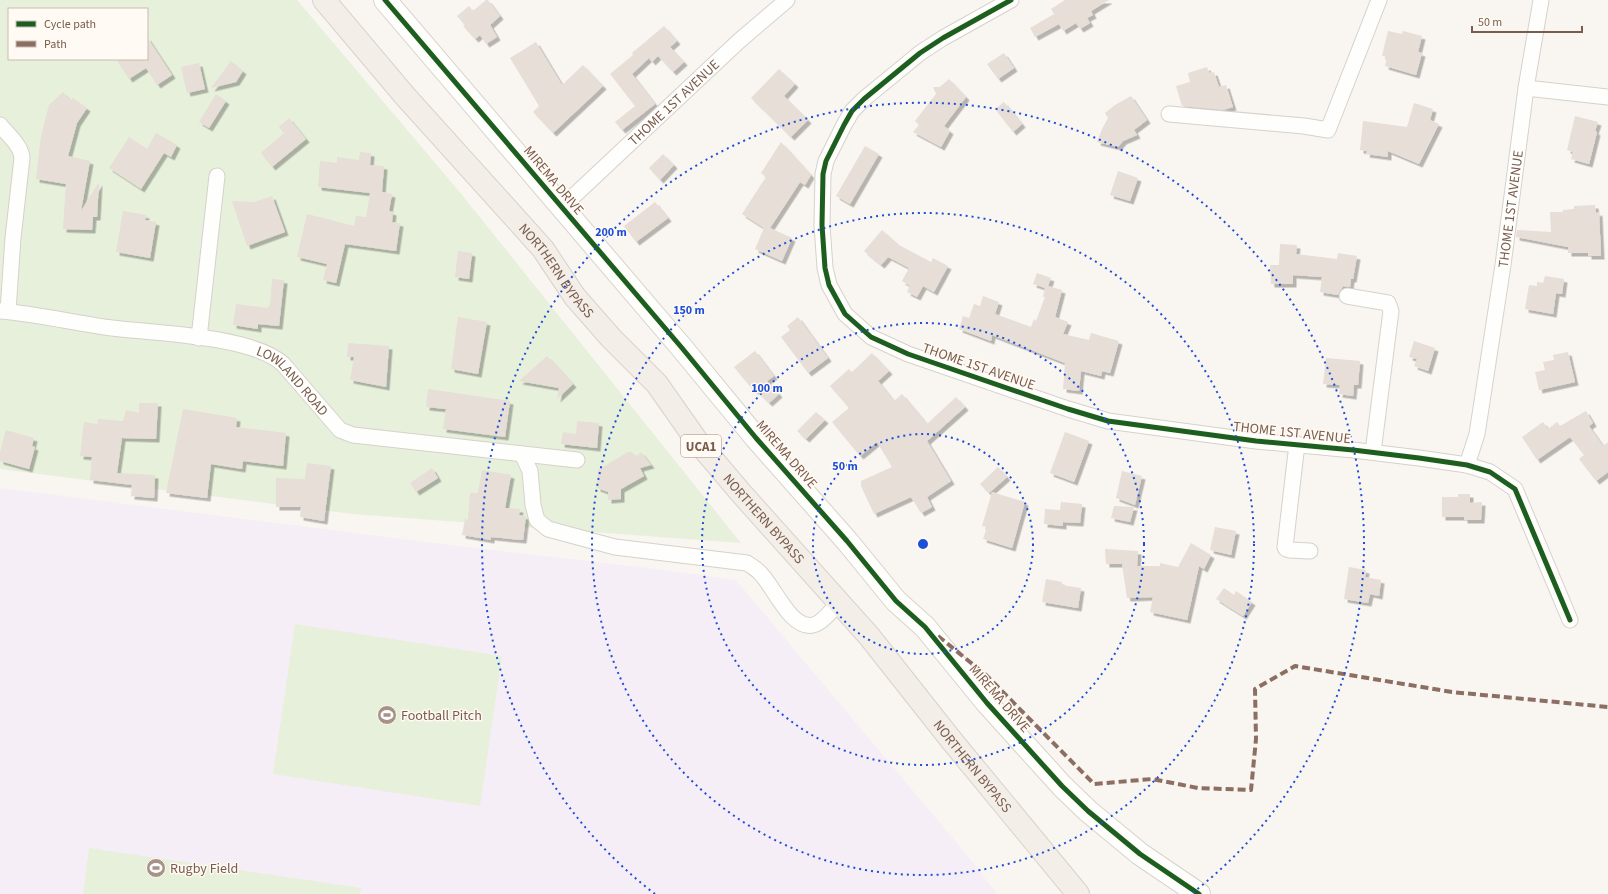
<svg xmlns="http://www.w3.org/2000/svg" width="1608" height="894" font-family="'Source Sans 3',sans-serif">
<defs>
<filter id="shadow"><feDropShadow dx="3.5" dy="3.5" stdDeviation="0" flood-color="#0004"/></filter>
</defs>
<rect width="100%" height="100%" fill="#f9f5f0"/>
<path fill="#f6eef6" d="M 0,488 L 458,546 L 656,569 L 736,580 L 961,848 L 997,894 L 0,894 Z"/>
<path fill="#e7f0db" fill-rule="evenodd" d="M 0,0 L 297,0 L 458,190 L 741,543 L 352,514 L 0,469 ZM 9,9 L 147,9 L 147,59 L 9,59 Z
M 295,624 L 502,656 L 480,806 L 273,774 Z
M 89,848 L 361,888 L 360,894 L 83,894 Z"/>
<path fill="#e6ded7" filter="url(#shadow)" d="M 486,0 L 488,0 L 500,16 L 490,25 L 497,37 L 486,44 L 480,35 L 475,39 L 463,26 L 465,25 L 457,16 L 469,6 L 473,11 Z
M 1065,0 L 1109,0 L 1091,11 L 1093,15 L 1087,18 L 1090,23 L 1080,29 L 1076,23 L 1063,31 L 1059,24 L 1035,37 L 1030,28 L 1054,14 L 1051,9 Z
M 664,26 L 677,41 L 670,47 L 684,62 L 673,72 L 658,56 L 652,62 L 649,58 L 632,74 L 655,104 L 622,130 L 615,122 L 635,106 L 610,74 L 633,55 L 632,53 Z
M 1388,31 L 1402,34 L 1403,31 L 1422,36 L 1418,52 L 1422,53 L 1416,75 L 1385,66 L 1387,57 L 1382,56 Z
M 147,37 L 172,75 L 157,85 L 146,68 L 129,79 L 116,59 L 147,59 Z
M 536,42 L 562,85 L 583,65 L 603,86 L 553,133 L 533,112 L 539,106 L 510,58 Z
M 1004,53 L 1014,68 L 998,79 L 987,64 Z
M 231,61 L 243,71 L 236,82 L 211,88 Z
M 199,63 L 205,89 L 187,93 L 181,67 Z
M 1207,67 L 1209,73 L 1214,72 L 1219,87 L 1226,85 L 1233,107 L 1223,110 L 1182,106 L 1176,86 L 1190,82 L 1188,73 Z
M 779,69 L 795,84 L 784,96 L 808,120 L 791,137 L 751,98 Z
M 949,79 L 966,97 L 944,126 L 950,131 L 941,147 L 913,132 L 919,125 L 915,121 L 936,94 L 933,87 L 940,87 Z
M 63,92 L 71,101 L 73,98 L 87,108 L 77,123 L 68,156 L 90,161 L 81,211 L 99,182 L 97,217 L 93,217 L 92,230 L 63,229 L 66,184 L 36,179 L 41,136 L 49,105 Z
M 216,94 L 226,101 L 209,128 L 199,122 Z
M 1131,96 L 1147,120 L 1134,130 L 1137,135 L 1123,141 L 1118,147 L 1097,142 L 1102,129 L 1108,118 L 1105,113 L 1115,105 Z
M 1004,102 L 1022,124 L 1013,132 L 995,109 Z
M 1414,103 L 1433,109 L 1430,120 L 1439,124 L 1419,164 L 1388,151 L 1388,157 L 1366,154 L 1367,151 L 1360,150 L 1363,121 L 1407,127 Z
M 1575,116 L 1598,122 L 1595,131 L 1597,132 L 1589,164 L 1571,159 L 1573,152 L 1567,150 Z
M 289,118 L 306,139 L 272,167 L 261,153 L 284,133 L 279,127 Z
M 156,133 L 177,145 L 171,157 L 164,153 L 141,189 L 109,168 L 129,137 L 147,149 Z
M 781,142 L 811,175 L 805,185 L 800,182 L 770,228 L 792,238 L 782,261 L 755,249 L 764,228 L 742,214 L 766,177 L 761,173 Z
M 865,146 L 879,154 L 850,204 L 836,196 Z
M 360,152 L 371,153 L 370,165 L 384,166 L 382,192 L 392,194 L 389,211 L 393,212 L 392,222 L 400,223 L 396,251 L 345,244 L 336,283 L 323,280 L 327,264 L 297,257 L 307,214 L 354,226 L 356,216 L 366,217 L 370,193 L 318,187 L 320,161 L 337,163 L 337,157 L 359,160 Z
M 663,154 L 674,165 L 660,180 L 649,168 Z
M 1118,171 L 1138,178 L 1130,201 L 1110,195 Z
M 272,196 L 285,232 L 247,246 L 232,201 L 255,202 Z
M 655,202 L 668,218 L 636,242 L 624,226 Z
M 1595,205 L 1596,213 L 1599,212 L 1601,256 L 1588,256 L 1588,253 L 1568,253 L 1568,247 L 1516,237 L 1517,230 L 1551,232 L 1550,212 L 1563,212 L 1563,210 L 1574,209 L 1574,206 Z
M 123,211 L 146,215 L 145,220 L 156,222 L 150,258 L 116,252 Z
M 882,230 L 899,245 L 931,262 L 933,258 L 948,266 L 934,292 L 923,286 L 917,297 L 907,292 L 910,286 L 902,281 L 909,268 L 888,257 L 881,265 L 864,251 Z
M 1280,244 L 1297,245 L 1296,254 L 1337,259 L 1338,253 L 1357,256 L 1353,279 L 1351,279 L 1350,287 L 1343,286 L 1338,295 L 1320,292 L 1322,277 L 1293,275 L 1293,284 L 1271,284 L 1270,265 L 1279,265 Z
M 458,251 L 472,253 L 469,279 L 455,277 Z
M 1037,273 L 1051,278 L 1048,286 L 1062,290 L 1055,317 L 1068,322 L 1063,334 L 1089,340 L 1091,333 L 1119,341 L 1110,373 L 1102,371 L 1101,376 L 1081,371 L 1079,391 L 1063,389 L 1065,363 L 992,335 L 991,341 L 959,329 L 963,316 L 969,318 L 974,304 L 980,306 L 983,296 L 999,302 L 995,314 L 1031,327 L 1034,319 L 1036,321 L 1045,297 L 1043,297 L 1045,288 L 1033,284 Z
M 1545,276 L 1564,279 L 1562,294 L 1556,293 L 1553,314 L 1525,309 L 1529,285 L 1537,286 L 1537,282 L 1543,283 Z
M 272,279 L 284,280 L 279,326 L 258,324 L 258,329 L 233,325 L 236,304 L 268,308 L 268,306 L 270,306 Z
M 458,317 L 487,322 L 478,374 L 451,369 Z
M 798,317 L 828,358 L 808,373 L 781,337 L 790,330 L 787,326 Z
M 1414,341 L 1435,348 L 1428,371 L 1414,366 L 1417,359 L 1409,357 Z
M 348,343 L 389,346 L 386,387 L 350,380 L 354,357 L 347,357 Z
M 755,351 L 774,376 L 767,381 L 779,394 L 769,403 L 756,390 L 754,391 L 734,367 Z
M 1568,352 L 1575,382 L 1539,390 L 1535,372 L 1545,370 L 1543,362 L 1554,360 L 1553,355 Z
M 872,353 L 889,371 L 878,381 L 894,401 L 902,394 L 927,424 L 956,397 L 965,407 L 927,441 L 951,481 L 927,497 L 932,507 L 921,513 L 911,497 L 874,514 L 861,486 L 861,481 L 892,467 L 877,442 L 860,456 L 832,422 L 849,408 L 830,386 L 849,369 L 852,372 Z
M 547,356 L 573,384 L 557,399 L 559,388 L 519,381 Z
M 1326,358 L 1360,361 L 1358,385 L 1354,385 L 1353,396 L 1339,394 L 1340,385 L 1323,384 Z
M 428,389 L 510,401 L 505,437 L 443,429 L 446,409 L 426,407 Z
M 139,403 L 158,403 L 156,439 L 122,438 L 117,473 L 155,475 L 154,498 L 131,496 L 132,485 L 90,480 L 92,457 L 80,456 L 84,422 L 97,424 L 98,419 L 123,421 L 126,410 L 139,413 Z
M 183,409 L 237,418 L 236,427 L 286,433 L 283,466 L 243,461 L 242,469 L 211,464 L 207,498 L 166,493 Z
M 1586,411 L 1593,423 L 1589,426 L 1603,446 L 1608,442 L 1608,472 L 1596,481 L 1579,459 L 1584,455 L 1570,437 L 1537,460 L 1522,437 L 1543,422 L 1548,429 L 1557,422 L 1560,426 Z
M 816,412 L 825,420 L 806,439 L 797,431 Z
M 577,421 L 599,423 L 597,448 L 561,444 L 563,432 L 576,434 Z
M 6,430 L 34,438 L 32,446 L 35,447 L 29,469 L 0,461 L 0,452 Z
M 1065,432 L 1089,441 L 1074,482 L 1050,473 Z
M 628,452 L 632,452 L 636,457 L 641,452 L 651,465 L 640,468 L 644,476 L 621,489 L 621,499 L 608,500 L 608,492 L 597,488 L 598,470 Z
M 307,463 L 331,466 L 324,521 L 300,517 L 301,507 L 276,507 L 276,478 L 305,479 Z
M 998,467 L 1007,477 L 989,493 L 980,484 Z
M 432,468 L 438,478 L 416,492 L 410,483 Z
M 482,470 L 511,475 L 505,508 L 520,509 L 519,515 L 526,516 L 523,540 L 491,537 L 491,540 L 462,535 L 465,519 L 468,520 L 470,493 L 478,493 Z
M 1122,471 L 1142,476 L 1135,505 L 1116,498 Z
M 992,492 L 1025,502 L 1012,548 L 983,539 L 987,527 L 982,526 Z
M 1458,494 L 1470,494 L 1470,503 L 1482,502 L 1481,520 L 1464,520 L 1464,517 L 1442,517 L 1442,497 L 1458,497 Z
M 1061,502 L 1082,504 L 1080,523 L 1063,522 L 1063,526 L 1044,524 L 1045,509 L 1060,510 Z
M 1114,506 L 1134,507 L 1130,522 L 1111,518 Z
M 1215,527 L 1236,531 L 1231,555 L 1210,550 Z
M 1191,543 L 1211,555 L 1204,569 L 1199,566 L 1187,620 L 1150,612 L 1153,597 L 1127,598 L 1122,564 L 1106,564 L 1105,549 L 1138,551 L 1137,566 L 1160,566 L 1160,563 L 1178,567 Z
M 1349,567 L 1366,570 L 1365,577 L 1381,580 L 1379,596 L 1370,594 L 1368,603 L 1344,599 Z
M 1046,579 L 1062,582 L 1062,585 L 1081,588 L 1078,608 L 1042,602 Z
M 1224,588 L 1234,595 L 1236,591 L 1252,602 L 1243,616 L 1216,599 Z"/>
<g fill="none" stroke-linecap="round" stroke-linejoin="round">
<g stroke="#d7d1cb" stroke-width="17">
<g id="street">
<path d="M 1011,0 L 943,38 L 920,53 L 864,99 L 852,111 L 844,125 L 826,161 L 823,174 L 822,225 L 825,268 L 829,285 L 845,314 L 871,337 L 908,354 L 1068,409 L 1108,421 L 1256,441 L 1353,450 L 1419,458 L 1467,465 L 1490,472 L 1515,489 L 1570,620"/>
<path d="M 1526,88 L 1608,97"/>
<path d="M 1169,114 L 1304,126 L 1328,130 L 1379,0"/>
<path d="M 0,125 C 8,135 21,145 22,158 L 13,238 L 8,311"/>
<path id="s1" d="M 562,207 L 739,41 L 787,0"/>
<path d="M 1347,296 L 1388,303 L 1391,311 L 1373,452"/>
<path id="s2" d="M 0,311 C 38,314 74,323 112,328 C 153,333 253,336 283,364 L 340,430 L 353,435 L 577,460"/>
<path d="M 199,338 L 217,176"/>
<path d="M 1297,444 L 1285,547 L 1286,549 L 1289,550 L 1310,551"/>
<path d="M 522,454 L 530,471 L 533,505 L 537,520 L 548,529 L 615,547 L 747,563 C 751,566 757,569 761,574 C 774,587 791,630 813,625 C 821,624 833,609 838,603"/>
<path id="s3" d="M 1467,465 L 1477,434 L 1503,265 L 1526,88 L 1541,0"/>
</g>
</g>
<g stroke="#d9d2cb" stroke-width="24">
<path id="secondary" d="M 385,0 L 682,348 L 756,438 L 847,541 L 896,601 L 925,627 L 987,703 L 1062,786 L 1088,811 L 1140,854 L 1199,894"/>
</g>
<g stroke="#dad1cc" stroke-width="24">
<g id="primary">
<path id="s4" d="M 324,0 L 405,96 L 543,249 L 575,297 L 611,338 L 657,384 L 697,441 L 741,493 L 869,636 L 952,741 L 1078,894"/>
</g>
</g>
<use href="#street" stroke="#fefefd" stroke-width="15"/>
<use href="#secondary" stroke="#fefefd" stroke-width="22"/>
<use href="#primary" stroke="#f3eee8" stroke-width="22"/>
<path stroke="#8d6e63" stroke-width="4" stroke-dasharray="8 4" stroke-linecap="butt" d="M 938,636 L 986,675 L 1094,784 L 1152,779 L 1198,788 L 1251,790 L 1256,739 L 1255,689 L 1295,666 L 1452,692 L 1608,707"/>
<g stroke="#fffaf3" stroke-width="8">
<path id="cycleway" d="M 385,0 L 682,348 L 756,438 L 847,541 L 896,601 L 925,627 L 987,703 L 1062,786 L 1088,811 L 1140,854 L 1199,894
M 1011,0 L 943,38 L 920,53 L 864,99 L 852,111 L 844,125 L 826,161 L 823,174 L 822,225 L 825,268 L 829,285 L 845,314 L 871,337 L 908,354 L 1068,409 L 1108,421 L 1256,441 L 1353,450 L 1419,458 L 1467,465 L 1490,472 L 1515,489 L 1570,620"/>
</g>
<use href="#cycleway" stroke="#1b5e20" stroke-width="5"/>
</g>
<g fill="none" stroke="#1d4ed8" stroke-width="2" stroke-dasharray="2 4">
<circle cx="923" cy="544" r="110"/>
<circle cx="923" cy="544" r="221"/>
<circle cx="923" cy="544" r="331"/>
<path d="M655 894A441 441 0 1 1 1191 894"/>
</g>
<defs>
<g id="stadium-disc" transform="scale(1)"><circle r="9.5" fill="#a69286" stroke="#fffaf3"/><path d="M0-5a6.5 5 0 1 0 0 10a6.5 5 0 1 0 0-10ZM-3.5-1.8h7v3.6h-7Z" fill="#fff"/></g>
</defs>
<g fill-rule="evenodd">
<use href="#stadium-disc" x="387" y="715"/>
<use href="#stadium-disc" x="156" y="868"/>
</g>
<g text-anchor="middle" stroke-width="3" stroke-linejoin="round" paint-order="stroke">
<rect fill="#fffaf3" stroke="#a28b7f" stroke-width="1" x="681" y="435" width="40" height="22" rx="3"/>
<g font-size="13" font-weight="bold" fill="#7a5c4d">
<text x="701" y="451">UCA1</text>
</g>
<g font-size="14" fill="#7a5c4d" stroke="#fffaf3">
<text dy="5" stroke="none"><textPath href="#s1" startOffset="153">THOME 1ST AVENUE</textPath></text>
<text transform="translate(554 180) rotate(50)" y="5">MIREMA DRIVE</text>
<text dy="5" stroke="none"><textPath href="#s3" startOffset="260">THOME 1ST AVENUE</textPath></text>
<text dy="5" stroke="none"><textPath href="#s4" startOffset="357">NORTHERN BYPASS</textPath></text>
<text transform="translate(979 366) rotate(19)" y="5">THOME 1ST AVENUE</text>
<text dy="5" stroke="none"><textPath href="#s2" startOffset="308">LOWLAND ROAD</textPath></text>
<text transform="translate(1292 432) rotate(6)" y="5">THOME 1ST AVENUE</text>
<text transform="translate(787 454) rotate(49)" y="5">MIREMA DRIVE</text>
<text dy="5" stroke="none"><textPath href="#s4" startOffset="681">NORTHERN BYPASS</textPath></text>
<text transform="translate(1000 698) rotate(49)" y="5">MIREMA DRIVE</text>
<text dy="5" stroke="none"><textPath href="#s4" startOffset="1005">NORTHERN BYPASS</textPath></text>
</g>
<g font-size="14" fill="#7a5c4d" stroke="#fffaf3" text-anchor="start">
<text x="401" y="720">Football Pitch</text>
<text x="170" y="873">Rugby Field</text>
</g>
</g>
<circle cx="923" cy="544" r="6" fill="#1d4ed8" stroke="#fffaf3" stroke-width="2"/>
<g font-size="12" text-anchor="middle" font-weight="bold" fill="#1d4ed8" stroke="#fffaf3" stroke-width="3" stroke-linejoin="round" paint-order="stroke">
<text x="611" y="236">200 m</text>
<text x="689" y="314">150 m</text>
<text x="767" y="392">100 m</text>
<text x="845" y="470">50 m</text>
</g>
<rect x="8" y="8" width="140" height="52" fill="#fffaf3" stroke="#cabbb1"/>
<rect x="16" y="21" width="20" height="6" fill="#1b5e20" stroke="#cabbb1"/>
<text x="44" y="28" font-size="12" fill="#7a5c4d">Cycle path</text>
<rect x="16" y="41" width="20" height="6" fill="#8d6e63" stroke="#cabbb1"/>
<text x="44" y="48" font-size="12" fill="#7a5c4d">Path</text>
<path d="M1472 26v6h110v-6" fill="none" stroke="#7a5c4d" stroke-width="2"/>
<text x="1478" y="26" font-size="12" fill="#7a5c4d" stroke="#fffaf3" stroke-width="3" paint-order="stroke">50 m</text>
</svg>
